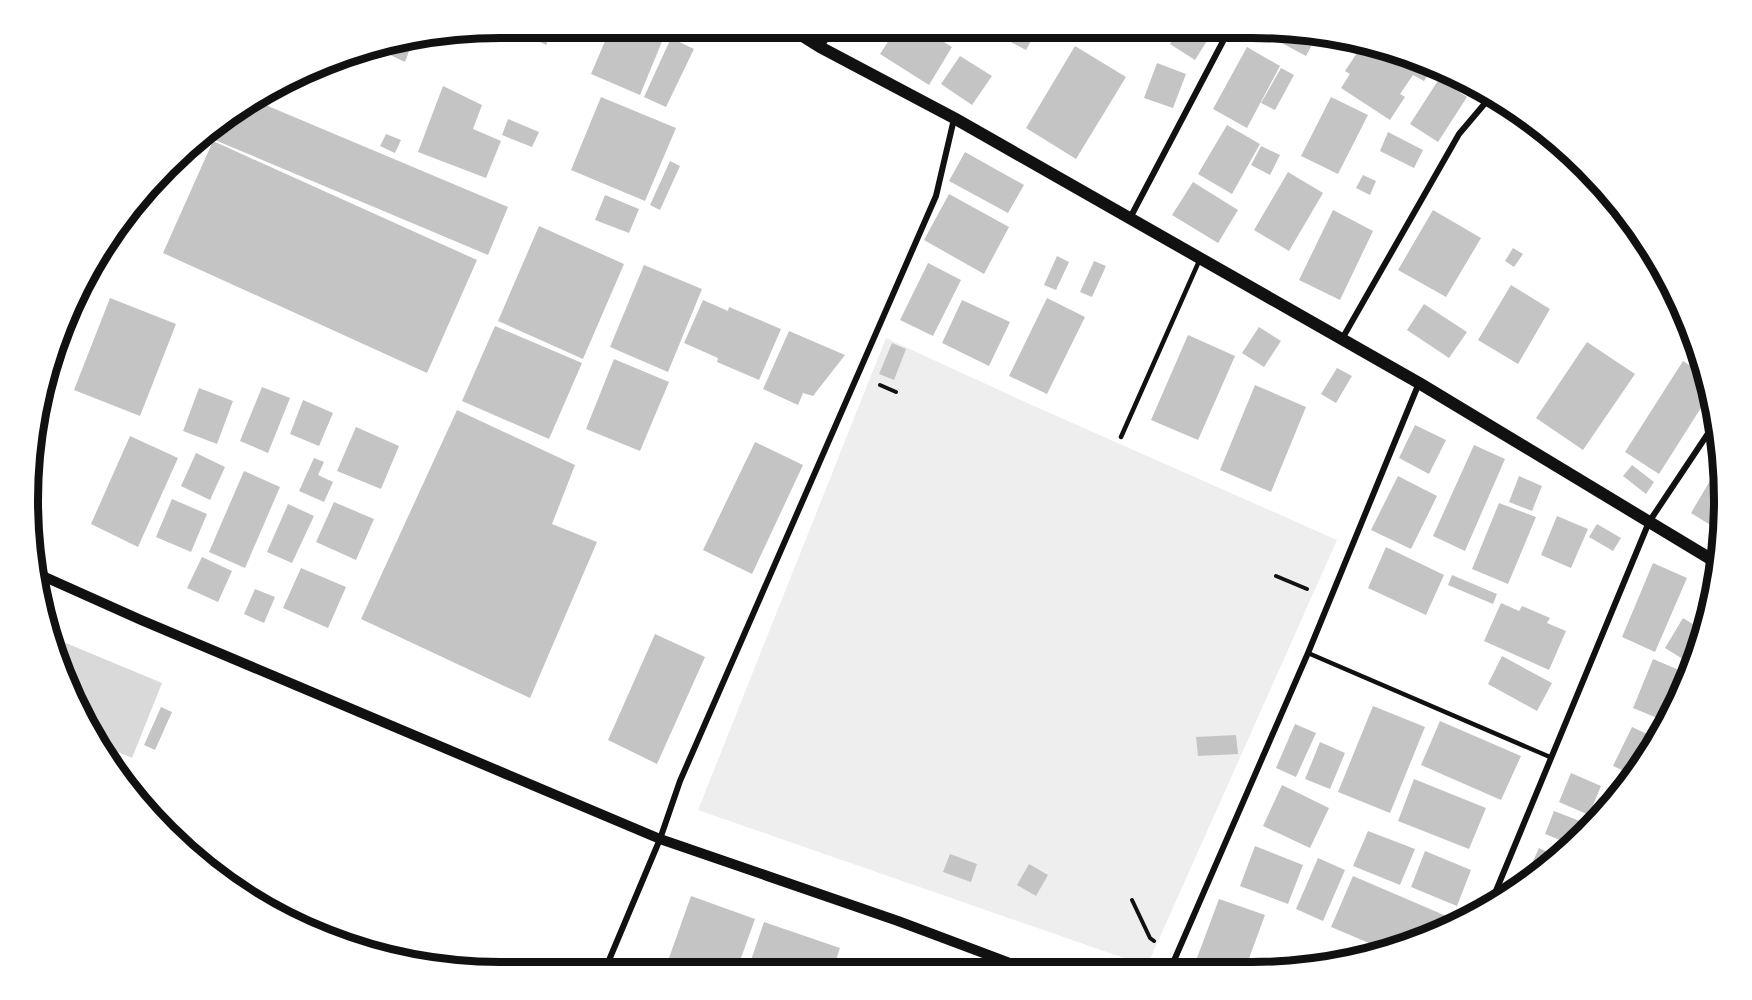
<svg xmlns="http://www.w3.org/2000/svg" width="1752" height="1000" font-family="'Alegreya Sans',sans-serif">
<rect width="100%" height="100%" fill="#fff"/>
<path fill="#eee" d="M 886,338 L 1025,402 L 1337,540 L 1147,966 L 698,810 Z"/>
<path fill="#d9d9d9" d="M 49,636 L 162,683 L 132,758 L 102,745 L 52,652 Z"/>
<path fill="#c4c4c4" d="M 512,27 L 555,27 L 546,45 Z
M 611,27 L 668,27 L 640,95 L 591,74 Z
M 897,28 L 921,28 L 952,47 L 929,85 L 880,54 Z
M 984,28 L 1038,28 L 1026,50 Z
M 1181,28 L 1215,28 L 1195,60 L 1170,44 Z
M 1261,28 L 1283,28 L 1317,35 L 1306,56 L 1259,31 Z
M 671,38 L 694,49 L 666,107 L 644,97 Z
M 413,41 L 405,62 L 390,55 L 394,44 Z
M 1363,44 L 1404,52 L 1433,67 L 1424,81 L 1413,75 L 1400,94 L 1405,97 L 1390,120 L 1341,88 L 1350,74 L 1345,71 Z
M 1075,46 L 1126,77 L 1076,159 L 1026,128 Z
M 1247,47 L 1280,66 L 1247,128 L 1213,109 Z
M 960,56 L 992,76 L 972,105 L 941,84 Z
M 332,61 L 326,75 L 314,70 Z
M 1157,63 L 1186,74 L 1173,108 L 1144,98 Z
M 1281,68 L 1294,75 L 1275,110 L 1261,103 Z
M 1439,79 L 1467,97 L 1438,142 L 1410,124 Z
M 443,86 L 482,105 L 473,129 L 501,141 L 486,178 L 418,152 Z
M 601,97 L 676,128 L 645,201 L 571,170 Z
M 1331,97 L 1368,115 L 1338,174 L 1301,156 Z
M 256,101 L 508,207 L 488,255 L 203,135 L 212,125 Z
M 508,119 L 539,132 L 532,147 L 502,135 Z
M 1227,125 L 1260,144 L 1232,194 L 1198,174 Z
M 1388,132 L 1423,150 L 1414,168 L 1380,151 Z
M 386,134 L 401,140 L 395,153 L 380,146 Z
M 213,141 L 477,260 L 427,373 L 163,253 Z
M 1261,146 L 1280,155 L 1270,175 L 1251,165 Z
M 965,152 L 1024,185 L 1008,213 L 949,181 Z
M 670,161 L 680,166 L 660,210 L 650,205 Z
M 1288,172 L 1323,193 L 1289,251 L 1254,230 Z
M 1363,175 L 1376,181 L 1370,195 L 1356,188 Z
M 1193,182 L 1238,210 L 1218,243 L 1172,215 Z
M 949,194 L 1009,227 L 984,274 L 924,240 Z
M 605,195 L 639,209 L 629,233 L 595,220 Z
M 1333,210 L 1373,231 L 1340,300 L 1299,280 Z
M 1433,210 L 1481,238 L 1446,297 L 1398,270 Z
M 1629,217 L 1645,237 L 1650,246 L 1622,229 Z
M 539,226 L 624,264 L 583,359 L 498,321 Z
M 1513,248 L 1523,254 L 1514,267 L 1505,261 Z
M 1057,256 L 1069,262 L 1056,290 L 1044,285 Z
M 1094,261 L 1106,266 L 1092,297 L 1080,292 Z
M 928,263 L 961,280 L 933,336 L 900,320 Z
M 644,265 L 702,289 L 668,372 L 610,347 Z
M 1511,285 L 1550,309 L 1518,364 L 1478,340 Z
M 110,298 L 176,324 L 140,416 L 74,390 Z
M 1047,298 L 1085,317 L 1047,394 L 1009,376 Z
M 703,300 L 728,311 L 729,307 L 781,329 L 759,380 L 717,362 L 718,358 L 684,343 Z
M 962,300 L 1010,322 L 989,366 L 942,343 Z
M 1424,304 L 1467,332 L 1449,358 L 1407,330 Z
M 495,326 L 582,363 L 549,439 L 462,401 Z
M 1259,327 L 1281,341 L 1264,367 L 1242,353 Z
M 789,331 L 845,355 L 813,396 L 803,393 L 798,405 L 763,389 Z
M 1188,335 L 1235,356 L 1198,440 L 1151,420 Z
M 1587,342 L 1635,374 L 1583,450 L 1536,418 Z
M 892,343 L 906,349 L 894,380 L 879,374 Z
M 614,359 L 669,382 L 640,451 L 586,429 Z
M 1683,361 L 1706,376 L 1711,392 L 1659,474 L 1625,452 Z
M 1337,368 L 1352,376 L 1336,403 L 1321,394 Z
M 1255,385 L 1306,407 L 1271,492 L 1220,470 Z
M 262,387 L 290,398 L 268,453 L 240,441 Z
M 199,388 L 233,401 L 217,444 L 183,431 Z
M 303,400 L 333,413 L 319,446 L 290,434 Z
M 457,410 L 575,465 L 552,524 L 597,542 L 530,698 L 361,619 Z
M 1415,425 L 1446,440 L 1429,474 L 1399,458 Z
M 356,427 L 399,446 L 381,489 L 337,471 Z
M 130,436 L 178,458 L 138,547 L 91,524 Z
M 755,442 L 803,465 L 752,574 L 703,550 Z
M 1474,445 L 1505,459 L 1465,551 L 1433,536 Z
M 196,453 L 225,467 L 210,500 L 181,486 Z
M 314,458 L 324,462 L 318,475 L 333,482 L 324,502 L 299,491 Z
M 1721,462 L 1725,500 L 1722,532 L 1691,513 Z
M 1632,465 L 1654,482 L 1646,494 L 1623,476 Z
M 244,471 L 280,487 L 245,568 L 209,552 Z
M 1398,476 L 1437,496 L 1411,549 L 1371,530 Z
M 1519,476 L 1542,486 L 1532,511 L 1509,502 Z
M 172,499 L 207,514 L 191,552 L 156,537 Z
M 334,502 L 374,519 L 356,560 L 316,542 Z
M 1499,503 L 1536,517 L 1508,584 L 1472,569 Z
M 288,504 L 314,516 L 292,563 L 267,552 Z
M 1557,516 L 1588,529 L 1571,568 L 1541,555 Z
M 1597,524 L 1621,538 L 1613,551 L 1589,537 Z
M 1386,547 L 1444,575 L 1426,615 L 1368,588 Z
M 202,557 L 232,571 L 218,602 L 187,588 Z
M 1653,563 L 1687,578 L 1655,652 L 1622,637 Z
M 301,568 L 346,587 L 328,628 L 283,608 Z
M 1452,575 L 1497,594 L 1493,604 L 1448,585 Z
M 255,589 L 275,597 L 264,623 L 244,614 Z
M 1501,603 L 1519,611 L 1522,606 L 1550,618 L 1547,623 L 1566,631 L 1549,670 L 1484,641 Z
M 1683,618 L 1704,631 L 1694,666 L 1665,648 Z
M 655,634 L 705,657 L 657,764 L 608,740 Z
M 1502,656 L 1552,683 L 1537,711 L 1488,684 Z
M 1653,659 L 1691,675 L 1667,722 L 1633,708 Z
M 1373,706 L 1425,727 L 1390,813 L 1338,792 Z
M 161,707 L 172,712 L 155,750 L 144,745 Z
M 1440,721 L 1521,756 L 1501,800 L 1421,765 Z
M 1295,724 L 1316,733 L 1296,777 L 1276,768 Z
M 1632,727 L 1658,739 L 1645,762 L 1635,776 L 1613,766 Z
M 1236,735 L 1238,754 L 1198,756 L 1196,737 Z
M 1320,742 L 1345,753 L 1330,789 L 1305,779 Z
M 1571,773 L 1601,786 L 1589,815 L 1559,802 Z
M 1414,779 L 1486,808 L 1469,849 L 1398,821 Z
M 1282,785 L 1329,808 L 1310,848 L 1263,826 Z
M 1554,811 L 1585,823 L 1577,842 L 1573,845 L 1545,834 Z
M 1368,831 L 1415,849 L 1400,885 L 1353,866 Z
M 1255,846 L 1303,865 L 1288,904 L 1240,886 Z
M 1539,848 L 1558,857 L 1523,883 Z
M 1425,851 L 1471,870 L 1457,906 L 1411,887 Z
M 950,854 L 977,864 L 971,882 L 943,872 Z
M 1318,858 L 1345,870 L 1323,921 L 1296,909 Z
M 1029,864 L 1048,875 L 1036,896 L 1017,885 Z
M 1353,876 L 1451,918 L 1447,928 L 1404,948 L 1388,951 L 1331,927 Z
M 691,896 L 755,919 L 736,972 L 664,972 Z
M 1219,899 L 1265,915 L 1244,972 L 1234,972 L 1197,958 Z
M 764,922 L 840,948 L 832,972 L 747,972 Z
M 1282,961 L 1300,969 L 1278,972 Z"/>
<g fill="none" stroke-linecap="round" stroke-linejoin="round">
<path stroke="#111" stroke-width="4" d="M 880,385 L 896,392
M 1276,576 L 1307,589
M 1132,900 L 1150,938 L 1154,941"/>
<path stroke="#111" stroke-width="4.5" d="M 1121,437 L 1200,259
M 1308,653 L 1550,757"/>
<path stroke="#111" stroke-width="6" d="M 820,47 L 836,27
M 1130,218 L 1230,28
M 1342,339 L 1459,134 L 1492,95
M 42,387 L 87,281
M 1488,910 L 1649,522 L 1717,420
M 604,972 L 660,839 L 680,781 L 936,196 L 954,119
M 1169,972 L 1308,653 L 1419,383"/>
<path stroke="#111" stroke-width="10" d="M 36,573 L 141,620 L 660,839 L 898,921 L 1034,972"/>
<path stroke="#111" stroke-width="12" d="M 788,27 L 820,47 L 954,118 L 1419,383 L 1719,564"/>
</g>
<path d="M0 0H1752V1000H0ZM500 38H1252A462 462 0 0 1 1714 500V500A462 462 0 0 1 1252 962H500A462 462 0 0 1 38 500V500A462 462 0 0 1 500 38Z" fill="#fff" fill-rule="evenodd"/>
<path fill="none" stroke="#111" stroke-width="8" d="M500 38H1252A462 462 0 0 1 1714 500V500A462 462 0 0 1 1252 962H500A462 462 0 0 1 38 500V500A462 462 0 0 1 500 38Z"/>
</svg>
